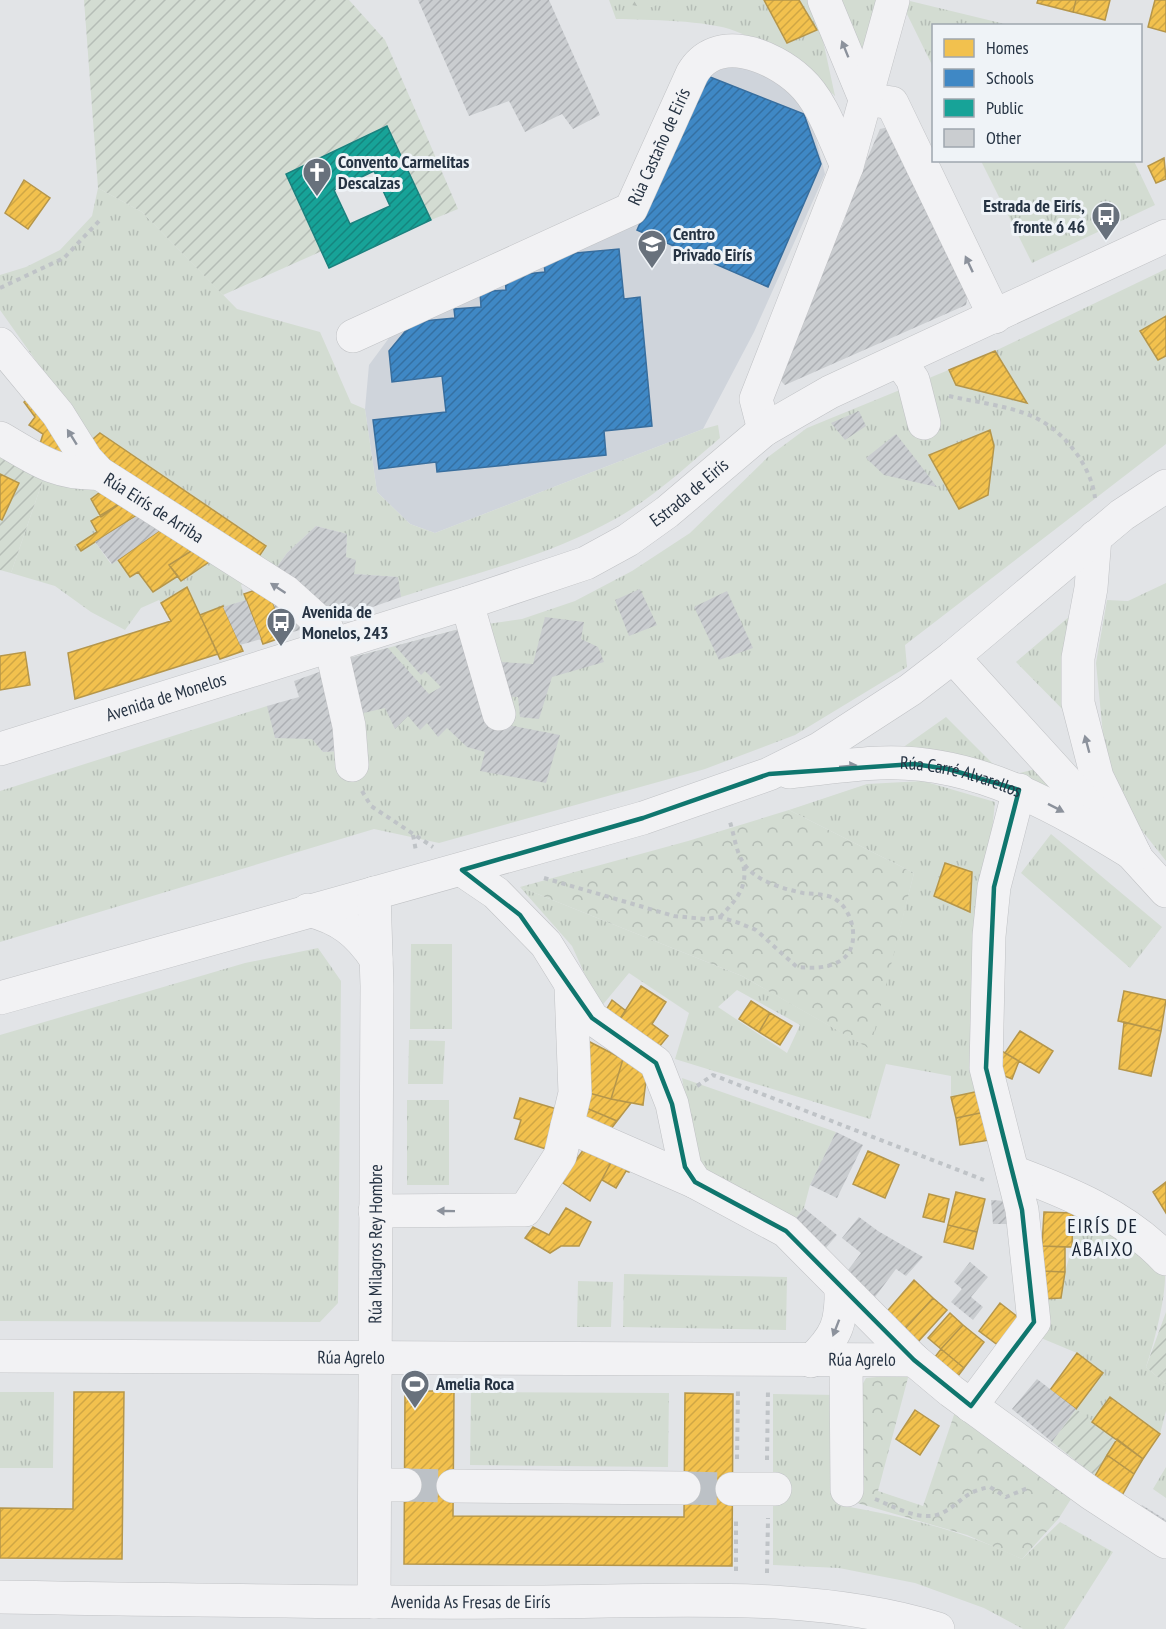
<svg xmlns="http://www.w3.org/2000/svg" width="1166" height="1629" font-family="'PT Sans Narrow',sans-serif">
<defs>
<pattern id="grass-tufts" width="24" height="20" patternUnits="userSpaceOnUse" patternTransform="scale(1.5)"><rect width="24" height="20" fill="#d3dcd2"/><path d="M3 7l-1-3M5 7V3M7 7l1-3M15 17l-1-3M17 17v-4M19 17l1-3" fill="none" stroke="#b5bdb6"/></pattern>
<pattern id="forest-firs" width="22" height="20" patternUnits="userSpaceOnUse" patternTransform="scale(1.5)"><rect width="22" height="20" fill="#d3dcd2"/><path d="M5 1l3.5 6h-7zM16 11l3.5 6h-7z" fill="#b5bdb6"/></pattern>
<pattern id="park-crowns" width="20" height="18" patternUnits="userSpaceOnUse" patternTransform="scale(1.5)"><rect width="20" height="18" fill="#d3dcd2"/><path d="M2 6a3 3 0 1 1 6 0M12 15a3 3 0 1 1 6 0" fill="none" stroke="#b5bdb6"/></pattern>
<pattern id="garden-furrows" width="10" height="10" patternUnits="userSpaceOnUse" patternTransform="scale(1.5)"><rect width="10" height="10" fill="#d3dcd2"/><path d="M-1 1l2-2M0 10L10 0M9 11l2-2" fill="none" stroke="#b5bdb6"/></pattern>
<pattern id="homes-hatch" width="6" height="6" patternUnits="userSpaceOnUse" patternTransform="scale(1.5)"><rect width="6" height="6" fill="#f2c14e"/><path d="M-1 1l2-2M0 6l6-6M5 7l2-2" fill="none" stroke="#cfa645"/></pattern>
<pattern id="schools-hatch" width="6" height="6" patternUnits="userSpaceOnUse" patternTransform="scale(1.5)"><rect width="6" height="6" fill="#3f88c5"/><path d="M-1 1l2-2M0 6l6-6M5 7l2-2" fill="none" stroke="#3570a2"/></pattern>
<pattern id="public-hatch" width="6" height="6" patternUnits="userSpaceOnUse" patternTransform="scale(1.5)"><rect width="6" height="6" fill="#17a398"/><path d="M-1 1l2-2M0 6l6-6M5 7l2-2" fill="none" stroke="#15857e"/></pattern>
<pattern id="building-hatch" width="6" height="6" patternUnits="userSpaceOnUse" patternTransform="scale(1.5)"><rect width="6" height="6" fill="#cacdd0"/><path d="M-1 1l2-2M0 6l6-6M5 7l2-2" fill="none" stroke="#adb0b4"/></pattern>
</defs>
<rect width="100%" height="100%" fill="#e2e4e7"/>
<path fill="#cfd4db" d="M 737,64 L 768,73 L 809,111 L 825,174 L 754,332 L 703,429 L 435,533 L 410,524 L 377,492 L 365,409 L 369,365 L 403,319 L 641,221 L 705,75 Z"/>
<path fill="url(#grass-tufts)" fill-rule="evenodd" d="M 609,0 L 810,0 L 819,22 L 835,96 C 806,69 773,46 735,31 C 708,20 647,20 616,19 Z
M 833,0 L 878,0 L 862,58 Z
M 910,1 L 1009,25 L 934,26 L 933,67 L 906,12 Z
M 981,161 L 1134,161 L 1155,205 L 1032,263 Z
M 98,188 L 142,212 L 237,309 L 320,332 L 351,403 L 365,409 L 377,492 L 410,524 L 435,533 L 703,429 L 718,425 L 720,438 C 687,466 653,498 615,519 C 549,556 473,574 401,597 L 397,577 L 354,574 L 346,557 L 347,534 L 316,526 L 287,553 L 272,574 L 254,564 L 266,545 L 100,433 L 92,440 L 0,310 L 0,275 L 26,267 L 60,250 L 92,216 Z
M 1166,269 L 1166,444 L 905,645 L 907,667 L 795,735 L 705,769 L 439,843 L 374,829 L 0,942 L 0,791 L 267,706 L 312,739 L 323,752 L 339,751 L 342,660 L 467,627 L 522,619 L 575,601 L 632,571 L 690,533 L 768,457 L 807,428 L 995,351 Z
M 45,474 L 107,487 L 91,499 L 100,515 L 91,521 L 97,532 L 77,545 L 81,550 L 95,542 L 111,564 L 118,560 L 130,577 L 138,572 L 153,592 L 178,576 L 182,581 L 212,560 L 245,582 L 241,585 L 246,600 L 200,615 L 187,587 L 161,603 L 159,600 L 141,608 L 125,630 L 91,612 L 55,586 L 11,573 Z
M 1166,583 L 1166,861 L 1136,823 L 1105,755 L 1096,663 L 1107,600 L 1128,601 Z
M 1077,610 L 1071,718 L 1016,662 Z
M 946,717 L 1000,771 L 895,753 Z
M 1039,768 L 1064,798 L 1012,775 Z
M 923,781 L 995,802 L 983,918 L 980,1091 L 951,1097 L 951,1076 L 886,1064 L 870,1119 L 675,1059 L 689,1013 L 629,973 L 600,1008 L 572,946 L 520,887 L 742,976 L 869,1048 L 914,873 L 789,810 L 867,784 ZM 737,990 L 800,1025 L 787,1053 L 718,1007 Z
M 1051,834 L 1162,927 L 1130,968 L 1021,873 Z
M 411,944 L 452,944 L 452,1029 L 410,1029 Z
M 318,948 L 341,981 L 338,1303 L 320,1322 L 0,1321 L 0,1035 L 245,963 Z
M 409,1040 L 445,1041 L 443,1084 L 408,1084 Z
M 682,1078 L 836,1132 L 810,1185 L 804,1208 L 793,1222 L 697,1168 Z
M 407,1100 L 449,1100 L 449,1185 L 407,1185 Z
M 1073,1213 C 1093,1224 1157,1255 1165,1273 C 1166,1297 1154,1344 1146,1367 L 1166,1384 L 1166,1411 L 1160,1434 L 1110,1398 L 1092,1422 L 1076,1409 L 1103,1373 L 1077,1353 L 1041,1338 L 1042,1299 L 1065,1272 L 1072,1247 Z
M 624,1274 L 787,1277 L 786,1330 L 623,1327 Z
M 578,1281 L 613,1282 L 611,1327 L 577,1327 Z
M 0,1392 L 54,1392 L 53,1468 L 0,1468 Z
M 471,1392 L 669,1393 L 668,1467 L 470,1465 Z
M 773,1394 L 839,1395 L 839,1505 C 903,1516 964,1531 1022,1559 L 1060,1522 L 1113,1552 L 1064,1629 L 1023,1629 L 984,1608 L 915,1583 L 839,1568 L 773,1565 Z
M 1166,1467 L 1166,1498 L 1153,1489 Z"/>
<path fill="url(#forest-firs)" d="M 619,0 L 671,0 L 649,8 L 620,3 Z"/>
<path fill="url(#park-crowns)" d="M 789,810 L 914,873 L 870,1049 L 742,976 L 520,887 L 688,841 Z
M 909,1374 L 878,1491 L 923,1506 L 957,1406 L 1076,1491 L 1059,1518 L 1022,1559 L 967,1535 L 847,1500 L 856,1396 L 866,1378 Z"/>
<path fill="url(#garden-furrows)" d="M 84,0 L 349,0 L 385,40 L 458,209 L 431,220 L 387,126 L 286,174 L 322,251 L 223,295 L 142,212 L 98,188 Z
M 0,449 L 45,474 L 11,573 L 0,570 Z
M 1166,1312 L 1166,1384 L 1146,1367 Z
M 1076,1409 L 1117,1439 L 1095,1476 L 1052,1442 Z"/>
<path fill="url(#homes-hatch)" stroke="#b5964b" stroke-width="1.5" d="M 764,0 L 799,0 L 817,30 L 787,43 Z
M 1038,0 L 1076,0 L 1073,12 L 1037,3 Z
M 1076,0 L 1110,0 L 1105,20 L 1073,12 Z
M 1155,0 L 1166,0 L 1166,32 L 1148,27 Z
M 1164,158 L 1166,179 L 1156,183 L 1148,166 Z
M 24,180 L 50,198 L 28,229 L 5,213 Z
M 1166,316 L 1166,356 L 1158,360 L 1140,331 Z
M 995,351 L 1027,403 L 956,385 L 949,370 Z
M 32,395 L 72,464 L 39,447 L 43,434 L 29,425 L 35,417 L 24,402 Z
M 990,430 L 994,446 L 988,495 L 959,509 L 929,455 Z
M 100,433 L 266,546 L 254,564 L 102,455 L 92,440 Z
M 0,474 L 19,483 L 2,520 L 0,519 Z
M 107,487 L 124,501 L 101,517 L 91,499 Z
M 124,501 L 139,514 L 81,551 L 77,545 L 97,532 L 91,521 Z
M 166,526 L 196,548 L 169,565 L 178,576 L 153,592 L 138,572 L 130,577 L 118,560 Z
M 196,548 L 212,560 L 181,581 L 169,565 Z
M 187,587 L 218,654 L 75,699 L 68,653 L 171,621 L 161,603 Z
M 258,589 L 273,603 L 286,636 L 263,644 L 244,594 Z
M 223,606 L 243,651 L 220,659 L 200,615 Z
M 25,652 L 30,685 L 0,690 L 0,656 Z
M 945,863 L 972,872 L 970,912 L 934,896 Z
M 641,986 L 666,1002 L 652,1024 L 668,1036 L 655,1052 L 616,1025 Z
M 1124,991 L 1166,1000 L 1161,1031 L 1118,1021 Z
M 612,1000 L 626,1011 L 616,1025 L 603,1015 Z
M 751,1001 L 770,1013 L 759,1032 L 739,1019 Z
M 770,1013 L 792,1026 L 780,1045 L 759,1032 Z
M 1124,1022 L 1161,1031 L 1151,1076 L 1119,1069 Z
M 1020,1031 L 1053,1051 L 1039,1073 L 1005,1053 Z
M 588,1041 L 623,1059 L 611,1099 L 589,1093 Z
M 993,1046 L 1019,1061 L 1012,1079 L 990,1070 Z
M 623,1059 L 647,1072 L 643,1105 L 611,1099 Z
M 980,1091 L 985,1112 L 956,1118 L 951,1097 Z
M 589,1093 L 611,1099 L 631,1103 L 617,1121 L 584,1107 Z
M 520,1098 L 560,1110 L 549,1150 L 515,1139 L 521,1120 L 514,1118 Z
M 584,1107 L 617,1121 L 607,1134 L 579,1121 Z
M 985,1112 L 990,1140 L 960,1145 L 956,1118 Z
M 587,1145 L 613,1159 L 590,1201 L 554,1177 L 573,1164 Z
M 868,1151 L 899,1165 L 885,1198 L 853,1184 Z
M 615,1154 L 634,1163 L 629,1172 L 626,1171 L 616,1188 L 602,1180 Z
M 1166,1182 L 1166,1213 L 1153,1192 Z
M 956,1192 L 985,1199 L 977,1232 L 948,1225 Z
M 929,1194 L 949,1199 L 944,1222 L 923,1217 Z
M 566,1208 L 591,1222 L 579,1246 L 561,1246 L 550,1253 L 525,1238 L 533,1227 L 549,1235 Z
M 1044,1212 L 1073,1213 L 1072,1247 L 1042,1246 Z
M 948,1225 L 977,1232 L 973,1249 L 944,1242 Z
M 1042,1246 L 1065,1247 L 1065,1272 L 1041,1271 Z
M 1041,1271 L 1065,1272 L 1061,1298 L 1042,1299 Z
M 914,1280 L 933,1298 L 903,1331 L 884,1315 Z
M 933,1298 L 947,1310 L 917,1343 L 903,1331 Z
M 1000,1303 L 1023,1321 L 1003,1349 L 979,1331 Z
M 950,1313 L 963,1325 L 941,1349 L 928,1338 Z
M 963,1325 L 984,1342 L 964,1368 L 941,1349 Z
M 941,1349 L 964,1368 L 955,1380 L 932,1361 Z
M 1077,1353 L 1103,1373 L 1076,1409 L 1050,1390 Z
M 405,1391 L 454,1391 L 453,1516 L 684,1517 L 685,1393 L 733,1394 L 732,1566 L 404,1564 Z
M 74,1392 L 124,1392 L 122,1559 L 0,1558 L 0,1508 L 73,1509 Z
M 1110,1397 L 1160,1434 L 1143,1459 L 1092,1422 Z
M 915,1410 L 939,1426 L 920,1455 L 896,1439 Z
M 1117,1439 L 1143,1459 L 1134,1474 L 1107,1455 Z
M 1107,1455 L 1134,1474 L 1121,1497 L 1095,1476 Z"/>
<path fill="url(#schools-hatch)" stroke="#386e9e" stroke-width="1.5" d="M 705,75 L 804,114 L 821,164 L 768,287 L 637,230 Z
M 619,249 L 624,299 L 640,297 L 652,426 L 604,431 L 606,455 L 437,472 L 436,462 L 379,469 L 373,420 L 446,412 L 442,376 L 392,382 L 389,351 L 413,322 L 455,318 L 454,309 L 481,307 L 480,292 L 506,290 L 505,276 L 545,272 L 543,256 Z"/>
<path fill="url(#public-hatch)" stroke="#1c817e" stroke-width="1.5" fill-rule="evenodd" d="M 387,126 L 431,220 L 329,268 L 286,174 ZM 374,171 L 390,206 L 350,224 L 334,190 Z"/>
<path fill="url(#building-hatch)" d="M 418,0 L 549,0 L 600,115 L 573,129 L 562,114 L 525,132 L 509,101 L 469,116 Z
M 893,126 L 969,290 L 966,305 L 785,385 L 774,374 L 817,271 L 842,227 L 855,187 L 880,129 Z
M 859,411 L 866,426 L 845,440 L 831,423 Z
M 896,434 L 911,453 L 937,487 L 884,475 L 866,458 Z
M 143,512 L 166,526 L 112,564 L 95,542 Z
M 316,526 L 347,534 L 346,557 L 356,560 L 354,574 L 398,577 L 401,597 L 364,610 L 325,607 L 272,574 L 287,553 Z
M 640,589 L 657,625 L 629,636 L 615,600 Z
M 727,591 L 753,648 L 719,660 L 694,607 Z
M 246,600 L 261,639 L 240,645 L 223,607 Z
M 273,603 L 308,628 L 285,634 Z
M 545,617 L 584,622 L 581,639 L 598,647 L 604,662 L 552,677 L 539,719 L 520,717 L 518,697 L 502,696 L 501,662 L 533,664 Z
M 467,627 L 492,722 L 560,735 L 546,783 L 480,771 L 485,752 L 467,747 L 447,728 L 438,737 L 427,723 L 420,730 L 408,716 L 395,729 L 385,708 L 359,714 L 342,660 L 388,648 L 429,694 L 441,687 L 425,671 L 421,675 L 395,646 Z
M 322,671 L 339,751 L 323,752 L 312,739 L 275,738 L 267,706 L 299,697 L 294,681 Z
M 836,1132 L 863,1145 L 837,1198 L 810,1185 Z
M 991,1200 L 1005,1201 L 1010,1224 L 993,1224 Z
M 804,1208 L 837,1235 L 825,1249 L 793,1222 Z
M 859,1217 L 878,1231 L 923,1257 L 906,1276 L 896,1269 L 875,1297 L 845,1274 L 861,1253 L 842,1238 Z
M 970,1262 L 988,1277 L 971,1297 L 983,1307 L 973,1320 L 951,1302 L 962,1289 L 954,1282 Z
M 1037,1379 L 1076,1409 L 1052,1442 L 1012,1409 Z
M 1142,1505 L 1166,1520 L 1166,1532 L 1138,1512 Z"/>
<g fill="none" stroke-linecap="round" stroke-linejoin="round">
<path stroke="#bcc1c6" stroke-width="33" stroke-dasharray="33 16" stroke-linecap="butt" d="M 405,1485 L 453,1486
M 684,1488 L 732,1489"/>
<g stroke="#c0c2c5" stroke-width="34">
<g id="minor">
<path d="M 824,0 L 865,99"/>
<path d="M 865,99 L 892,103 L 995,317"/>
<path id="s1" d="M 353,336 L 631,209 L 692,74 C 716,32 772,55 800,81 C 823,102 834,139 847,166"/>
<path id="s2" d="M 0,344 L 58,414 L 86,459 L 99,473 L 286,592 L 327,629 L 349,726 L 352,765"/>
<path d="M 900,361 L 913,380 L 924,423"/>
<path d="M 764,430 L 756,399 L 847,166 L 893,0"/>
<path d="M 0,438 C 36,459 56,475 99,473"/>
<path d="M 1095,537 L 1091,588 L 1078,658 L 1078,703 L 1097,777 L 1135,855"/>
<path d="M 467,603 L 499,714"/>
<path d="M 953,657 L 1166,891"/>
<path id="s3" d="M 0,749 L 467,603 L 586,563 L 628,540 L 667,512 L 764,430 L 830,392 L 1166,236"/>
<path id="s4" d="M 789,772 C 819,769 850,764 880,763 C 976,759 1057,807 1135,855"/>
<path d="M 462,870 L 496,893 L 546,944 L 592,1018 L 656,1063 L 672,1104 L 685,1167 L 695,1182 L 786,1231 L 914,1360 L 951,1391 L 1092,1494 L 1166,1542"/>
<path d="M 308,910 C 340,918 358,932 376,959"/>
<path d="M 0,998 L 643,818 L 769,774 L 819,749 L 910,690 L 953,657 L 1122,515 L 1166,486"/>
<path d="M 567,1126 L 695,1182"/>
<path d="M 1013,1172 C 1067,1192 1126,1216 1166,1259"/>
<path d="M 375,1211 L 525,1210 L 560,1156 L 575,1093 L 571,987"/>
<path id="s5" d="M 0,1356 L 914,1360"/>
<path d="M 811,1361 C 837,1336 842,1323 841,1287"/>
<path d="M 846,1361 L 847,1490"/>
<path d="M 971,1406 L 1034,1322 L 1022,1210 L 986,1068 L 989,936 L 994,887 L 1019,790"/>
<path d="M 375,1485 L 405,1485"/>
<path d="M 453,1486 L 684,1488"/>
<path d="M 732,1489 L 775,1489"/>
<path id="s6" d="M 0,1597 C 176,1600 353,1603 529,1602 C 662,1602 811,1589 938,1629"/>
<path id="s7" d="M 374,1602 L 377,986 L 374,893"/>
</g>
</g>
<path stroke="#bfc3c7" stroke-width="4" stroke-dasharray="4.5 4.5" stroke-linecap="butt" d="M 0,288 L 64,258 L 99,221
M 949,396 C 975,402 1004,405 1029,415 C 1061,427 1091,464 1095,498
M 362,791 L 371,806 L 433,847
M 413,835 L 416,851
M 544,878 L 674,916 L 705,919 L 720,917 L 739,923 L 756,930 L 797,967 C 811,968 825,969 838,962 C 862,951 855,911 835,899 C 828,894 812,894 803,893 C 784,889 754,881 743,862 C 736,852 734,834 730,822
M 720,917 C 735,901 749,887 743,864
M 697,1086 L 713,1075 L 984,1180
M 737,1459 L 738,1389
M 767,1460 L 768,1389
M 875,1499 C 893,1506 921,1523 942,1513 C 963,1502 963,1492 990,1487 L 1006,1497 L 1030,1487
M 736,1571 L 736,1519
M 767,1573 L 768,1518"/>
<use href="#minor" stroke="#f2f2f4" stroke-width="33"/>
</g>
<defs><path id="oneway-solid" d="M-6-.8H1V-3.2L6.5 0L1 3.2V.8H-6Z" transform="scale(1.5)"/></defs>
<g fill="#8c929c">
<use href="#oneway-solid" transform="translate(845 49) rotate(-112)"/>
<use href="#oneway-solid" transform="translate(969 264) rotate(-115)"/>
<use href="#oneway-solid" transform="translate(72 437) rotate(-122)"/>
<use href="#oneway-solid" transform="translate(278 588) rotate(-147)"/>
<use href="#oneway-solid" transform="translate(1087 744) rotate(-105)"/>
<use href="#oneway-solid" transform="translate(848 766) rotate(-6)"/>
<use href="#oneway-solid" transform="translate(1056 808) rotate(27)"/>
<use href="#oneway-solid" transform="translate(446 1211) rotate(-179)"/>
<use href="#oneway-solid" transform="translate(836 1328) rotate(111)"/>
</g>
<path fill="none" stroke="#0f766e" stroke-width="4.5" stroke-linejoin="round" d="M 914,764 L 948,769 L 1019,790 L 994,887 L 986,1068 L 1022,1210 L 1034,1322 L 971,1406 L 914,1360 L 786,1231 L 695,1182 L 685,1167 L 672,1104 L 656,1063 L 592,1018 L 520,915 L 462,870 L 643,818 L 769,774 Z"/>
<defs>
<g id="church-pin" transform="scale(1.5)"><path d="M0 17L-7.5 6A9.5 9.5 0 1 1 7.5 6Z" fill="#68717c" stroke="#eff3f7"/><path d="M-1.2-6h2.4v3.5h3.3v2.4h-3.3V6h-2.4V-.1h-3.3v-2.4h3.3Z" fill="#fff"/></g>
<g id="bus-pin" transform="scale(1.5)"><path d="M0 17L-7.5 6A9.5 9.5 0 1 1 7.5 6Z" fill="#68717c" stroke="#eff3f7"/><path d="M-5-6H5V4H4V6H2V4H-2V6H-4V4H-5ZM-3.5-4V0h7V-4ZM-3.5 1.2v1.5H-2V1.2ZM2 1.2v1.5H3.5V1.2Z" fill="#fff"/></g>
<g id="school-pin" transform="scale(1.5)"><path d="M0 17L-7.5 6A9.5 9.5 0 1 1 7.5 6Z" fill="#68717c" stroke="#eff3f7"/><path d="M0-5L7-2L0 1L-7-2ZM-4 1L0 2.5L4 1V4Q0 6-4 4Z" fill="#fff"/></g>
<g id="stadium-pin" transform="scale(1.5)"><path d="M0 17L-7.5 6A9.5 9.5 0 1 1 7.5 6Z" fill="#68717c" stroke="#eff3f7"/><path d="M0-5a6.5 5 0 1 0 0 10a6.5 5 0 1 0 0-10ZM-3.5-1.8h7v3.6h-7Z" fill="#fff"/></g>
</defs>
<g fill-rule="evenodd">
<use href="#church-pin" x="317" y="172"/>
<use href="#bus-pin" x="1106" y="216"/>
<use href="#school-pin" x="652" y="244"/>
<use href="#bus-pin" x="281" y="622"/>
<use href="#stadium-pin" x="415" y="1384"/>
</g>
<g text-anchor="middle" stroke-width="6" stroke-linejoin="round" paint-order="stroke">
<g font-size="18" fill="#263343" stroke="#eff3f7">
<text dy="6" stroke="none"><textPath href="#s1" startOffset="374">Rúa Castaño de Eirís</textPath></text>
<text dy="6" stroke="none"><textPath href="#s3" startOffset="740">Estrada de Eirís</textPath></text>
<text dy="6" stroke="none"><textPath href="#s2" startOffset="228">Rúa Eirís de Arriba</textPath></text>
<text dy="6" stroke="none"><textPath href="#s3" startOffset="174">Avenida de Monelos</textPath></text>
<text dy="6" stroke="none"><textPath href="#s4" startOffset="174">Rúa Carré Alvarellos</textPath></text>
<text dy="6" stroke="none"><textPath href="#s7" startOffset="358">Rúa Milagros Rey Hombre</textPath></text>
<text dy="6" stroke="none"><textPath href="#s5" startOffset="351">Rúa Agrelo</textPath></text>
<text dy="6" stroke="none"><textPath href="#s5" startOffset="862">Rúa Agrelo</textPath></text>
<text dy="6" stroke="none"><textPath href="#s6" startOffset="471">Avenida As Fresas de Eirís</textPath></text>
</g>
<g font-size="18" font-weight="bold" fill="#263343" stroke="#eff3f7" text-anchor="start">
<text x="338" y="168">Convento Carmelitas<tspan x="338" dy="21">Descalzas</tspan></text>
<text x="1085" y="212" text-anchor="end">Estrada de Eirís,<tspan x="1085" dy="21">fronte ó 46</tspan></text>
<text x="673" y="240">Centro<tspan x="673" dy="21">Privado Eirís</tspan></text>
<text x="302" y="618">Avenida de<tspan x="302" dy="21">Monelos, 243</tspan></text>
<text x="436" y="1390">Amelia Roca</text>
</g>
<g font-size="20" letter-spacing="1.5" fill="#192434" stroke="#eff3f7">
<text x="1103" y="1233">EIRÍS DE<tspan x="1103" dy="23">ABAIXO</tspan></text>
</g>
</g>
<rect x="932" y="24" width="210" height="138" fill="#eff3f7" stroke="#9fa6af" stroke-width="1.5"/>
<rect x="944" y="39" width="30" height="18" fill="#f2c14e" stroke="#9fa6af" stroke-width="1.5"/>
<text x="986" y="54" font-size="18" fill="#263343">Homes</text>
<rect x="944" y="69" width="30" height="18" fill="#3f88c5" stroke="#9fa6af" stroke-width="1.5"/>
<text x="986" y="84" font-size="18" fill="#263343">Schools</text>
<rect x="944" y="99" width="30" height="18" fill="#17a398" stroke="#9fa6af" stroke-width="1.5"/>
<text x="986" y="114" font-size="18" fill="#263343">Public</text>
<rect x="944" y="129" width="30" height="18" fill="#cacdd0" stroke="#9fa6af" stroke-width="1.5"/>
<text x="986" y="144" font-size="18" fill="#263343">Other</text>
</svg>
